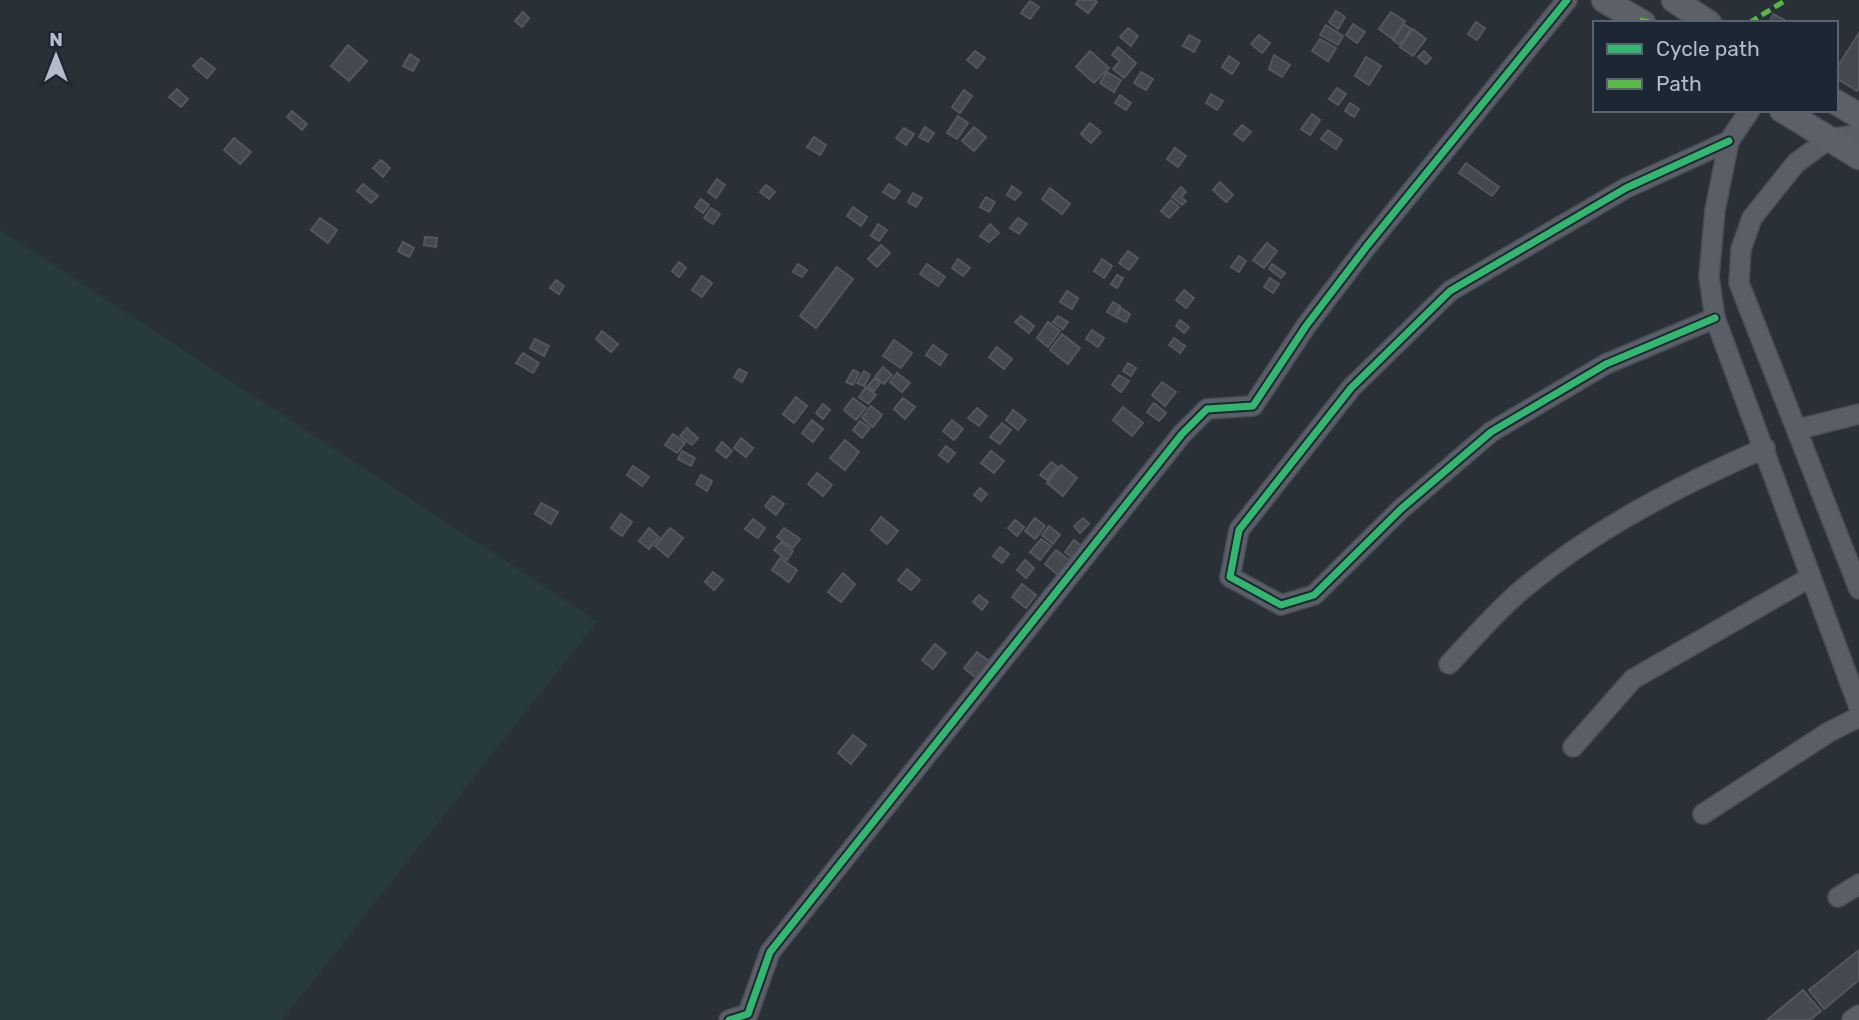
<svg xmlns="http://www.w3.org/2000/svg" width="1859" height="1020" font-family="Rubik,sans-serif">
<rect width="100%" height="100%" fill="#2a3038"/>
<path fill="#273a3e" d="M 0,230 L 597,621 L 282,1020 L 0,1020 Z"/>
<path fill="#444950" stroke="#52575f" stroke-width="2" d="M 1079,0 L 1094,0 L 1097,2 L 1088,13 L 1076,4 Z
M 1030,1 L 1039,7 L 1030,19 L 1021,13 Z
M 1336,11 L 1345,17 L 1338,29 L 1329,22 Z
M 523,12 L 529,18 L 522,27 L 515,21 Z
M 1391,12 L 1405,21 L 1393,39 L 1379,29 Z
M 1773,14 L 1790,23 L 1769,23 Z
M 1476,22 L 1485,28 L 1477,40 L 1468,34 Z
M 1353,24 L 1365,32 L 1357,43 L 1346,35 Z
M 1404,24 L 1411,29 L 1400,45 L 1393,40 Z
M 1326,25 L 1343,36 L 1338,45 L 1320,35 Z
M 1128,28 L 1138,36 L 1131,46 L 1120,37 Z
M 1413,29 L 1426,39 L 1413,56 L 1400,47 Z
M 1859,33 L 1859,88 L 1857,91 L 1836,78 L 1836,69 Z
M 1189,35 L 1200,41 L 1194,52 L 1183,46 Z
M 1259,35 L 1270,43 L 1262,53 L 1251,44 Z
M 1320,39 L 1336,48 L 1328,61 L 1312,51 Z
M 348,45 L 367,61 L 349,81 L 331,66 Z
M 1118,47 L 1136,63 L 1124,78 L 1113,69 L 1120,61 L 1112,55 Z
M 975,51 L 985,58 L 977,68 L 967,60 Z
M 1090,51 L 1109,68 L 1094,83 L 1076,67 Z
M 1424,51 L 1431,58 L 1426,64 L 1418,57 Z
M 410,54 L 419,60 L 413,71 L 403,66 Z
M 1274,55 L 1290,65 L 1282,77 L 1269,69 Z
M 1229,56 L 1239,63 L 1232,74 L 1222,67 Z
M 1366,57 L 1381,66 L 1369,85 L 1355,76 Z
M 201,58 L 215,69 L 207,78 L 193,66 Z
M 1107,72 L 1121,80 L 1114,92 L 1100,83 Z
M 1141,72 L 1153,79 L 1146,90 L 1134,83 Z
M 1337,88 L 1346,94 L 1338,105 L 1329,99 Z
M 177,89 L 188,99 L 181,107 L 169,97 Z
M 964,90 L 972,96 L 960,113 L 952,107 Z
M 1211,94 L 1223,101 L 1217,110 L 1206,103 Z
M 1120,95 L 1131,103 L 1126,110 L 1115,103 Z
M 1350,103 L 1359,109 L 1354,117 L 1345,111 Z
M 292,111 L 307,124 L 302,130 L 287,117 Z
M 1312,114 L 1320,120 L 1310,135 L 1301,129 Z
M 958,116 L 968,123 L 957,139 L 947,133 Z
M 1090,123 L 1101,132 L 1091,143 L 1081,134 Z
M 1242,125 L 1251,132 L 1243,141 L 1234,134 Z
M 925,127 L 934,133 L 928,142 L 919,137 Z
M 974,127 L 986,137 L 974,151 L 962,141 Z
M 904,128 L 914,134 L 906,145 L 896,138 Z
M 1328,130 L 1342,140 L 1336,149 L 1321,139 Z
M 814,137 L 826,145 L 820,155 L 807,147 Z
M 234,138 L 251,152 L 240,164 L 224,150 Z
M 1175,148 L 1186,156 L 1178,167 L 1167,159 Z
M 381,160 L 390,168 L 383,177 L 373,168 Z
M 1466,163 L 1499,187 L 1492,196 L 1459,173 Z
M 717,179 L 725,185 L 716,198 L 708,192 Z
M 1220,182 L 1233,195 L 1226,202 L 1213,190 Z
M 363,184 L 378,196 L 371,203 L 357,191 Z
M 889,184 L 900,191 L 894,199 L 883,192 Z
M 766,185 L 775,192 L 769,199 L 760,192 Z
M 1012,186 L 1021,193 L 1015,200 L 1007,195 Z
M 1181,187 L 1186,192 L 1181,197 L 1186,201 L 1182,205 L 1172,197 Z
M 1050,188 L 1070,204 L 1062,214 L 1042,199 Z
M 913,193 L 922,198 L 916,207 L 908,202 Z
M 986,197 L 995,202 L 989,212 L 980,207 Z
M 701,199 L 709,205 L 703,213 L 695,207 Z
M 1171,200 L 1179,207 L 1169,218 L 1161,211 Z
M 853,207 L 867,217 L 861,226 L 847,216 Z
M 711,208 L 720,214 L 713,224 L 704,218 Z
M 320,218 L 337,230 L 328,243 L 311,230 Z
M 1018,218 L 1027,224 L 1019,234 L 1010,228 Z
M 878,224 L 887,230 L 879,241 L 871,236 Z
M 990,224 L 999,233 L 989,242 L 980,236 Z
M 425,237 L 437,238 L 436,247 L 424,245 Z
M 403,242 L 414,248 L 409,257 L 398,251 Z
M 1267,243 L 1277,251 L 1264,268 L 1253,260 Z
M 881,245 L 890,253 L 877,267 L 868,259 Z
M 1128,251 L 1138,258 L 1129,270 L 1119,263 Z
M 1239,256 L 1246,261 L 1239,272 L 1231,267 Z
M 958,259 L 970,268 L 963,276 L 952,268 Z
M 1102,259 L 1112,266 L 1104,278 L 1094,271 Z
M 679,262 L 686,268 L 679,277 L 672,271 Z
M 798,264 L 807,270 L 802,277 L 793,272 Z
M 927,264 L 945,277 L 938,286 L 920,274 Z
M 1272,264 L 1285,273 L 1281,278 L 1269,269 Z
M 837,267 L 853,279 L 816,328 L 800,316 Z
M 1117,275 L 1123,278 L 1117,288 L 1111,284 Z
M 702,276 L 712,283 L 702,297 L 692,290 Z
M 1270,278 L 1279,284 L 1273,293 L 1264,287 Z
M 556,280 L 564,286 L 559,294 L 550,288 Z
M 1184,290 L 1194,298 L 1186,308 L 1176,300 Z
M 1067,291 L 1078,298 L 1072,309 L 1060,302 Z
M 1113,302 L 1120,306 L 1114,316 L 1107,312 Z
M 1121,308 L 1130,314 L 1126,322 L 1116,317 Z
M 1021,316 L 1034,326 L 1029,333 L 1015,322 Z
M 1058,316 L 1068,322 L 1063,329 L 1053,322 Z
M 1180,320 L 1189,327 L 1184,333 L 1176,326 Z
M 1048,322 L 1060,331 L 1048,347 L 1037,338 Z
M 1092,330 L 1104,338 L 1098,347 L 1086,339 Z
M 602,331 L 618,344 L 611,352 L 596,339 Z
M 1062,334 L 1080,348 L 1068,364 L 1050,350 Z
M 1174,338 L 1185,346 L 1180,353 L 1169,345 Z
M 535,339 L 549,346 L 544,356 L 530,348 Z
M 894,340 L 912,353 L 901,368 L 883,356 Z
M 933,345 L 947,355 L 940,365 L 926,355 Z
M 997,347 L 1012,359 L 1004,369 L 989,357 Z
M 523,353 L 539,363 L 533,373 L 516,363 Z
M 1128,363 L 1136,368 L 1131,376 L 1123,371 Z
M 883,367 L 892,375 L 884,384 L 875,377 Z
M 739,369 L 747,373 L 742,382 L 734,377 Z
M 853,370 L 859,373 L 853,385 L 846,382 Z
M 864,371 L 870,375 L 864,386 L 857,383 Z
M 897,373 L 910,383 L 902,392 L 890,382 Z
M 1119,375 L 1129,381 L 1121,392 L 1112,385 Z
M 875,378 L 880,383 L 874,391 L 868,386 Z
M 1162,382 L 1176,392 L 1165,406 L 1152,395 Z
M 866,387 L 876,395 L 868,404 L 859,397 Z
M 796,397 L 807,406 L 794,423 L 783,414 Z
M 853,398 L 866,408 L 856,420 L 844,410 Z
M 903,398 L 915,407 L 905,419 L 894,409 Z
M 1154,403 L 1166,413 L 1159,421 L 1147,412 Z
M 823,404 L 830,410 L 823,419 L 816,413 Z
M 871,406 L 882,415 L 873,427 L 862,418 Z
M 1123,407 L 1143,423 L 1132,436 L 1113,420 Z
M 977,408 L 987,416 L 979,426 L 968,418 Z
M 1013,410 L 1026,420 L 1018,430 L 1006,420 Z
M 812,420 L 823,429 L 813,442 L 802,433 Z
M 952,420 L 963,429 L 954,440 L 943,431 Z
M 860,421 L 870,428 L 862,438 L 853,430 Z
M 1002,423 L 1011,430 L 1000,444 L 990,437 Z
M 687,428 L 698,438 L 692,445 L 680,436 Z
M 673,434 L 685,443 L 677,453 L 665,445 Z
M 741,438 L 753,448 L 746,457 L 734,448 Z
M 845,440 L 859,452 L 845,470 L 830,458 Z
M 722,442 L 732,451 L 726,458 L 716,450 Z
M 946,446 L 955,453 L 948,462 L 939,455 Z
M 682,451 L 695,458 L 691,466 L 678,459 Z
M 991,451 L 1004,461 L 994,473 L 981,463 Z
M 1051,462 L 1058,467 L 1047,480 L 1040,475 Z
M 1061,465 L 1077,478 L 1063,496 L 1047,483 Z
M 633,466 L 649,477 L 642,486 L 627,475 Z
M 817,473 L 832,485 L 823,496 L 808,484 Z
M 701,475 L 712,481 L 707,491 L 696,484 Z
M 980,488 L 987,494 L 981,501 L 974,495 Z
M 773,496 L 784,504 L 776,515 L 765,506 Z
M 541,503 L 558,512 L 551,524 L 535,514 Z
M 621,514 L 632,522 L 622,536 L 611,528 Z
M 881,517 L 898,531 L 887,544 L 871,530 Z
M 1035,518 L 1045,526 L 1035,539 L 1025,531 Z
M 1083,518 L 1089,524 L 1080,533 L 1074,526 Z
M 753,519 L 765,528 L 758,538 L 745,529 Z
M 1015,520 L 1024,527 L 1017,536 L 1008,528 Z
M 1049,526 L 1060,535 L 1053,544 L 1042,535 Z
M 649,528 L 659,537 L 649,549 L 639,541 Z
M 670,528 L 683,538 L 668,557 L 655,546 Z
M 784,528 L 800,539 L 793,548 L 777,537 Z
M 1041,539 L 1051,546 L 1040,560 L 1030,552 Z
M 1074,540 L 1084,548 L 1075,560 L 1065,552 Z
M 781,542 L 793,551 L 787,560 L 774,550 Z
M 1000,547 L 1009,554 L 1002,563 L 993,556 Z
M 1056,550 L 1074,564 L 1062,578 L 1045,564 Z
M 780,558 L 797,570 L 789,582 L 772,570 Z
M 1025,560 L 1034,568 L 1026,578 L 1017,570 Z
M 907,569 L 920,580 L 911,590 L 898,580 Z
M 713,572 L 723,580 L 714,590 L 705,582 Z
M 843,573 L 855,584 L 841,602 L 828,592 Z
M 1022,584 L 1036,595 L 1026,608 L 1012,597 Z
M 979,595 L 988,602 L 982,610 L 973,602 Z
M 935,644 L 946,653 L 933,669 L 922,660 Z
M 977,652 L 993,664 L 980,681 L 964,668 Z
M 853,735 L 866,745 L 851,764 L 838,753 Z
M 1859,950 L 1859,980 L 1824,1009 L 1809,990 Z
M 1803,990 L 1821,1011 L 1810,1020 L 1767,1020 Z"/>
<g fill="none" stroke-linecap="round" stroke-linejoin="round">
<g stroke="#484c53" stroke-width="22">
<path id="minor" d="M 1750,110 L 1729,141 L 1715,210 L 1709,277 L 1715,318 L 1859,707
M 1859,134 L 1829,139 L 1796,163 L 1752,218 L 1741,249 L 1739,283 L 1859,589
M 1715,318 L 1606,364 L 1491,432 L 1401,509 L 1314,595 L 1281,605 L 1230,577 L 1239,530 L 1351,388 L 1450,291 L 1626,188 L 1729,141
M 1799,429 L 1859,414
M 1449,664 C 1473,639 1497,610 1524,588 C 1596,528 1680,485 1765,448
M 1573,747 L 1633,679 L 1811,577
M 1703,814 L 1829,732 L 1859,717
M 1838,897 L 1859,884
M 729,1020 L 748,1014 L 770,952 L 1182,434 L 1207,409 L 1253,406 L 1306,326 L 1367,246 L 1567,0
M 1852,1020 L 1859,1015"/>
</g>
<g stroke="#484c55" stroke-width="27">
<path id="major" d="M 1604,0 L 1643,23
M 1674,0 L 1709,23
M 1836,102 L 1859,116
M 1782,110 L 1859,157"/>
</g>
<use href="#minor" stroke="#5a5e66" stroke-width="19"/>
<use href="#major" stroke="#5c6168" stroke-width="24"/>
<path stroke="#58b947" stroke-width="5" stroke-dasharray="10 5" stroke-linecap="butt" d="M 1640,20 L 1653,23
M 1749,23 L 1786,0"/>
<g stroke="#1d2633" stroke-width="11">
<path id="cycleway" d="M 1715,318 L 1606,364 L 1491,432 L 1401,509 L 1314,595 L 1281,605 L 1230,577 L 1239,530 L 1351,388 L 1450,291 L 1626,188 L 1729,141
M 729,1020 L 748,1014 L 770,952 L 1182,434 L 1207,409 L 1253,406 L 1306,326 L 1367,246 L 1567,0"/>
</g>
<use href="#cycleway" stroke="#33b770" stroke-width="7"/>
</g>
<rect x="1593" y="21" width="245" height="91" fill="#1d2633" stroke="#59626f" stroke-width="2"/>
<rect x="1607" y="44" width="35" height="10" fill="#33b770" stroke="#59626f" stroke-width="2"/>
<text x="1656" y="56" font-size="21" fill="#b4bcc9">Cycle path</text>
<rect x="1607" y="79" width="35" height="10" fill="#58b947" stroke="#59626f" stroke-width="2"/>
<text x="1656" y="91" font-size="21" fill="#b4bcc9">Path</text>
<g transform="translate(56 56)" stroke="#1d2633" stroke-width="5" paint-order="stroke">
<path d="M0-5L12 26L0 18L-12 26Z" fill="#b4bcc9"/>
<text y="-10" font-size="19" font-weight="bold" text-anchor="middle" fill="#b4bcc9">N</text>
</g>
</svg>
